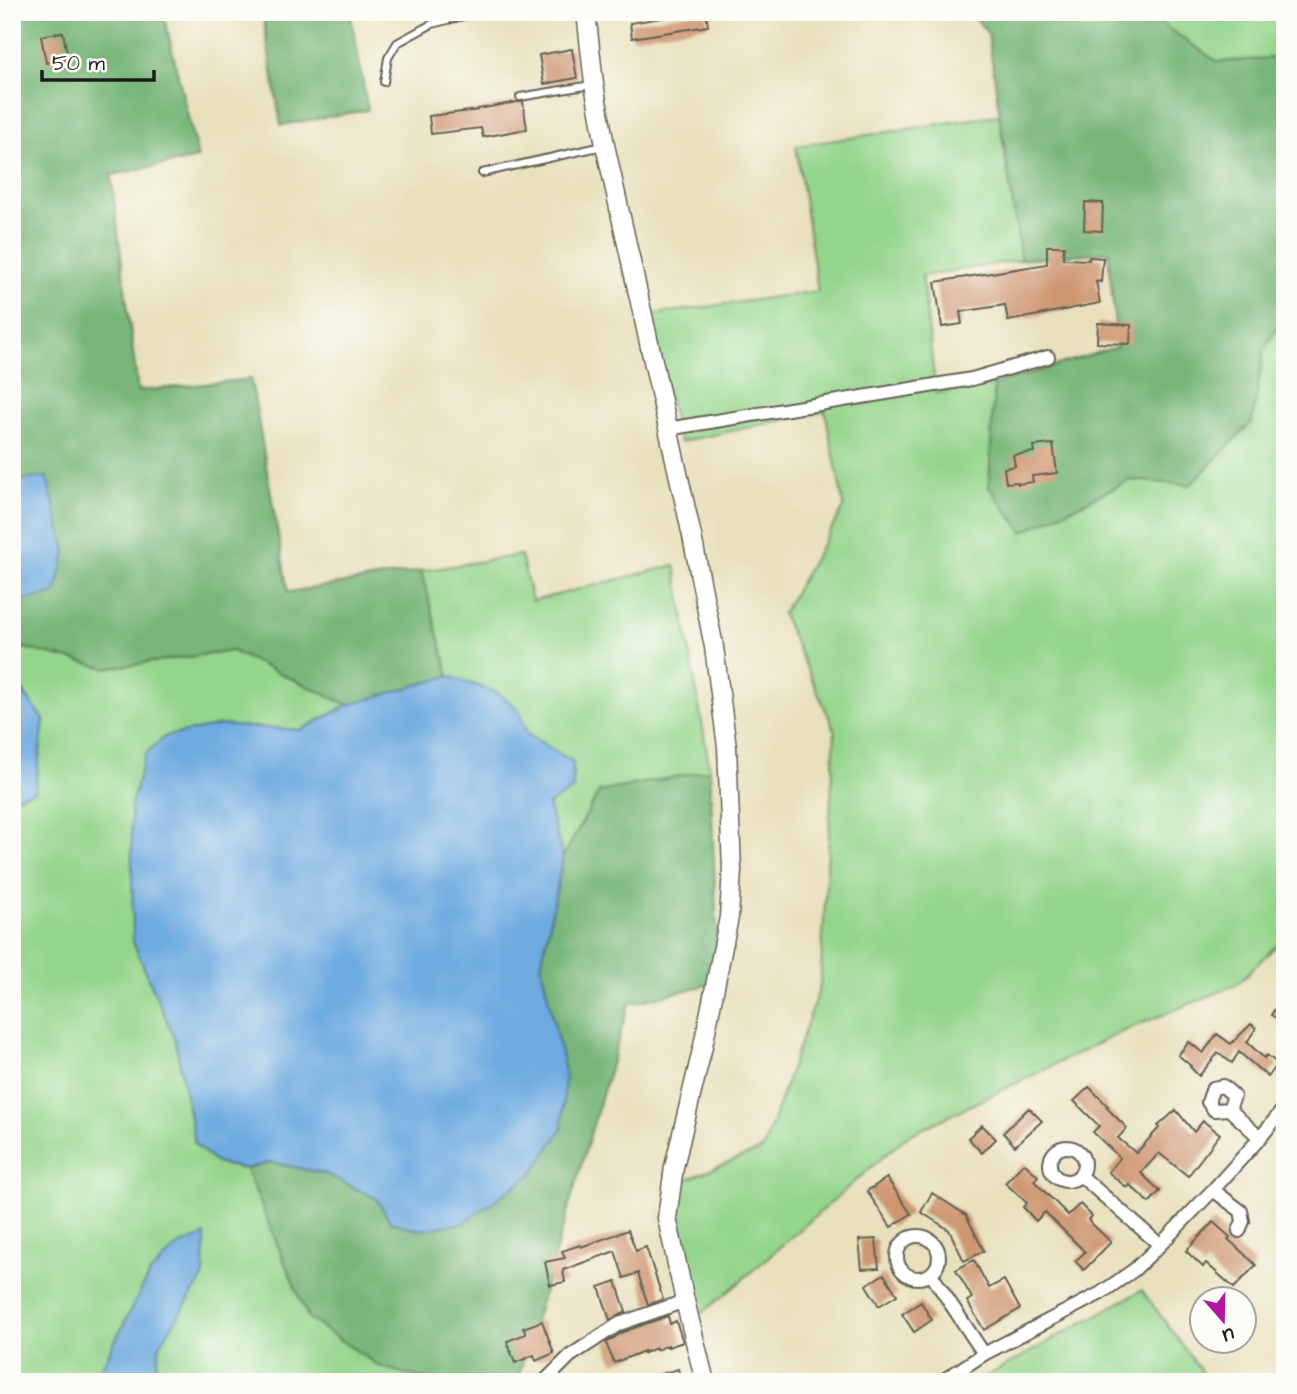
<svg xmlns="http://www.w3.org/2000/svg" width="1297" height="1394" font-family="'Architects Daughter',sans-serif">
<rect width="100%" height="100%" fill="#fdfcf7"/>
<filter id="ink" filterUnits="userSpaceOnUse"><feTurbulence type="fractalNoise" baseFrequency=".0143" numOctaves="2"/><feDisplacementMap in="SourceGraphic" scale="14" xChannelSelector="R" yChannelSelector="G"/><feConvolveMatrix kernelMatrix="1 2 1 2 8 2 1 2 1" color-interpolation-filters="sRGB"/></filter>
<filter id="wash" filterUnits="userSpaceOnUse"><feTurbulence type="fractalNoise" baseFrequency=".00686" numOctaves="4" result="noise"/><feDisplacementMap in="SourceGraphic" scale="28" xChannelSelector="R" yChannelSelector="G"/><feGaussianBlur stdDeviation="1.57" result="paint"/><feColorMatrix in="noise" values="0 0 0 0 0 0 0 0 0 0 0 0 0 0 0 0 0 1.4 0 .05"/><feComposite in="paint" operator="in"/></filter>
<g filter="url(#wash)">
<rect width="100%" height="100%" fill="#e8e0bc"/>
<path fill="#94d58c" stroke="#587854" stroke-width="2" d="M 1144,12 L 1199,12 L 1205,18 L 1233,12 L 1285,12 L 1285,57 L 1218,62 Z
M 999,115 L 1021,260 L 922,276 L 936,393 L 994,384 L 989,487 L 1023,532 L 1130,480 L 1190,485 L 1252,422 L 1264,349 L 1285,316 L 1285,937 L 1236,985 L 1130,1028 L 907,1136 L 727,1293 L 696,1317 L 683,1256 L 677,1183 L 763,1149 L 820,986 L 835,730 L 782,614 L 844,507 L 825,411 L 680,442 L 648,315 L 818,291 L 796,146 Z
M 521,555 L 532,601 L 675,565 L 710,770 L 599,792 L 563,857 L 548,805 L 573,762 L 527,734 L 518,709 L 498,693 L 449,676 L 421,571 Z
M 12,645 L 107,668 L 232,651 L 348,705 L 301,730 L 220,725 L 133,942 L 175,1039 L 195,1144 L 216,1163 L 246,1169 L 308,1318 L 379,1366 L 434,1382 L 12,1382 L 12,798 L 35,790 L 44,720 C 24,694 12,679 12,645 Z
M 1142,1290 L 1209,1382 L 979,1382 L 983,1378 Z"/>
<path fill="#77b678" stroke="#4a694a" stroke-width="2" d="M 12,12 L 163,12 L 198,158 L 111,175 L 138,391 L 251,379 L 288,592 L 421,571 L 449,676 L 348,705 L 232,651 L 107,668 L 12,645 L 12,630 L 23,601 L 47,477 L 12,481 L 12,251 L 18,248 L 12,215 Z
M 262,12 L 350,12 L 368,110 L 281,125 Z
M 971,12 L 1144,12 L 1218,62 L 1285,57 L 1285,316 L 1264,349 L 1252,422 L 1190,485 L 1130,480 L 1023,532 L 989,487 L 994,384 L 1117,347 L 1108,252 L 1021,260 L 988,34 Z
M 710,770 L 719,982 L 629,1004 L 517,1382 L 434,1382 L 379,1366 L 308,1318 L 246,1169 L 271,1162 L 326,1174 L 376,1198 L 391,1222 L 565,1072 L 541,966 L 563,857 L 599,792 Z"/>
<path fill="#6eabe0" stroke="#45647e" stroke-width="2" d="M 47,477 L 66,552 L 56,593 L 23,601 L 12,630 L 12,481 Z
M 12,660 L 21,690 L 44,720 L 35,791 L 12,798 Z
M 449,676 L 498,693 L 518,709 L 527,734 L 573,762 L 573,789 L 548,805 L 563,857 L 541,966 L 565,1072 L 562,1129 L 532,1174 L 463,1223 L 419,1230 L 391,1222 L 376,1198 L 326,1174 L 271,1162 L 244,1169 L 216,1163 L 195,1144 L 175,1039 L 133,942 L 131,804 L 146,753 L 166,736 L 220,725 L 301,730 L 348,705 Z
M 205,1235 L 204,1276 L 160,1345 L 154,1382 L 94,1382 L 149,1274 L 176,1247 Z"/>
<g id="blocks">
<path fill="#ce9772" d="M 698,12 L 706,12 L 708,26 L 632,38 L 630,23 Z
M 63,32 L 68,59 L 46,63 L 41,36 Z
M 572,49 L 577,78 L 544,84 L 539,55 Z
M 517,102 L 523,102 L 527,129 L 483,137 L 481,128 L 431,134 L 429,116 L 478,110 L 478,109 Z
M 1085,202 L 1103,203 L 1102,231 L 1084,230 Z
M 1047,246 L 1064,246 L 1063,259 L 1089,260 L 1089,257 L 1103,258 L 1101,282 L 1096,281 L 1100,303 L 1008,321 L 1005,305 L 960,312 L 962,324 L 942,327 L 935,282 L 1047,264 Z
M 1098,323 L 1131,325 L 1130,344 L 1097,343 Z
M 1053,444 L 1057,473 L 1032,476 L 1033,482 L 1018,484 L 1017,482 L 1006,483 L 1004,468 L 1015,466 L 1013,455 L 1034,452 L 1033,446 Z
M 1285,993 L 1285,1023 L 1271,1015 Z
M 1251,1024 L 1256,1028 L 1247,1042 L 1264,1058 L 1267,1055 L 1278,1064 L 1268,1077 L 1239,1052 L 1232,1063 L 1218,1053 L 1199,1076 L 1190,1067 L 1191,1066 L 1178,1055 L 1189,1042 L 1203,1053 L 1217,1034 L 1231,1044 Z
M 1089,1087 L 1108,1106 L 1106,1107 L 1127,1128 L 1118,1138 L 1136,1153 L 1159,1128 L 1158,1126 L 1176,1110 L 1194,1132 L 1203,1121 L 1220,1134 L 1188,1176 L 1159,1153 L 1141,1173 L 1160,1191 L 1149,1203 L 1130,1185 L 1127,1188 L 1108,1172 L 1120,1158 L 1093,1132 L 1099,1126 L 1074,1101 Z
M 1029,1108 L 1042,1121 L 1015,1146 L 1003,1133 Z
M 982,1125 L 996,1139 L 982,1153 L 968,1138 Z
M 1024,1163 L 1038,1176 L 1034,1181 L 1068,1215 L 1080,1204 L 1092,1216 L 1088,1220 L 1111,1242 L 1084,1270 L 1075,1261 L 1085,1252 L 1045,1212 L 1036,1221 L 1023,1207 L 1027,1203 L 1005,1183 Z
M 887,1178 L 911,1214 L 891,1227 L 867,1191 Z
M 932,1193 L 966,1215 L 984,1251 L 964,1261 L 949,1230 L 921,1212 Z
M 1213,1222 L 1230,1237 L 1228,1239 L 1256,1265 L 1234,1288 L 1206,1263 L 1203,1267 L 1186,1251 Z
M 628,1230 L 636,1251 L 646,1247 L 663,1299 L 648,1305 L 638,1273 L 624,1278 L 615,1251 L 563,1270 L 565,1282 L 550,1285 L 545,1262 L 565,1258 L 562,1251 L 580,1245 L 581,1247 Z
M 876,1239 L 879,1268 L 862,1269 L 859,1240 Z
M 974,1260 L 989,1288 L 1004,1280 L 1020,1309 L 984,1330 L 967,1301 L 972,1298 L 956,1270 Z
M 884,1274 L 897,1295 L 879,1306 L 866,1285 Z
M 616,1281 L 626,1312 L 610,1320 L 599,1287 Z
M 921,1302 L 932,1320 L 914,1332 L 902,1314 Z
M 668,1316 L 670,1324 L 676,1321 L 683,1342 L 668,1347 L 668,1345 L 656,1350 L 656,1348 L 644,1353 L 644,1351 L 614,1363 L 606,1343 L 623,1332 Z
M 542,1321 L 554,1353 L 536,1361 L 534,1355 L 515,1363 L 507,1341 L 526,1334 L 523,1328 Z
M 678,1369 L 682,1382 L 646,1382 L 646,1379 Z"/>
</g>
</g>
<g filter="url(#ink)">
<use href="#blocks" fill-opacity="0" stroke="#636154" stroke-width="2"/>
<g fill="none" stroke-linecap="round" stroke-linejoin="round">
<g stroke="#636154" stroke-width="10">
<path id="lane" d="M 384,82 L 388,58 L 397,43 L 432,24 L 479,12
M 520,97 L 591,85
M 482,173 L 603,146"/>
</g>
<g stroke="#636154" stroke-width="16">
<path id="street" d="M 667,429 L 972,379 L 1048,357
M 1223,1086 L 1234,1096 L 1229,1109 L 1214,1110 L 1208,1102 L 1213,1088 Z
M 1229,1109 L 1260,1138
M1050 1164a17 17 0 1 1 34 0a17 17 0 1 1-34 0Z
M 1080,1175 L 1160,1245
M 1213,1190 L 1241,1211 L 1243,1221 L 1239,1231
M897 1257a21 21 0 1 1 42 0a21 21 0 1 1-42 0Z
M 931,1274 L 984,1354
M 544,1382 L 570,1356 L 619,1324 L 685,1301
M 941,1382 L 984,1354 L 1101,1293 L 1134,1270 L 1160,1245 L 1213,1190 L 1260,1138 L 1285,1107"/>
</g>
<g stroke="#636154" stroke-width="21">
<path id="secondary" d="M 586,12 L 594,84 L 605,145 L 692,536 L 714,647 L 727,747 L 732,870 L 729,917 L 703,1046 L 674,1167 L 667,1218 L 685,1301 L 705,1382"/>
</g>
<use href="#lane" stroke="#fff" stroke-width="6"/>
<use href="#street" stroke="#fff" stroke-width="12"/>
<use href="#secondary" stroke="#fff" stroke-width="18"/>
</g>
</g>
<rect width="1297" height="1394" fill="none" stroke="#fdfcf7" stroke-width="42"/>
<g transform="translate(1223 1320) rotate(160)"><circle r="33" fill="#fdfcf7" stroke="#a3a29f" stroke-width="2"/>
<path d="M0-5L12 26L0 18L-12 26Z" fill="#b5179e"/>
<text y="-10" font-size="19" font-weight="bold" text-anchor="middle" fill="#1c1c1c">U</text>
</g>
<path d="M42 70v10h112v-10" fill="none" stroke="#1c1c1c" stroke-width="3.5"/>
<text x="52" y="70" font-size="21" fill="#1c1c1c" stroke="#fdfcf7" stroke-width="5" paint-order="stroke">50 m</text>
</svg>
